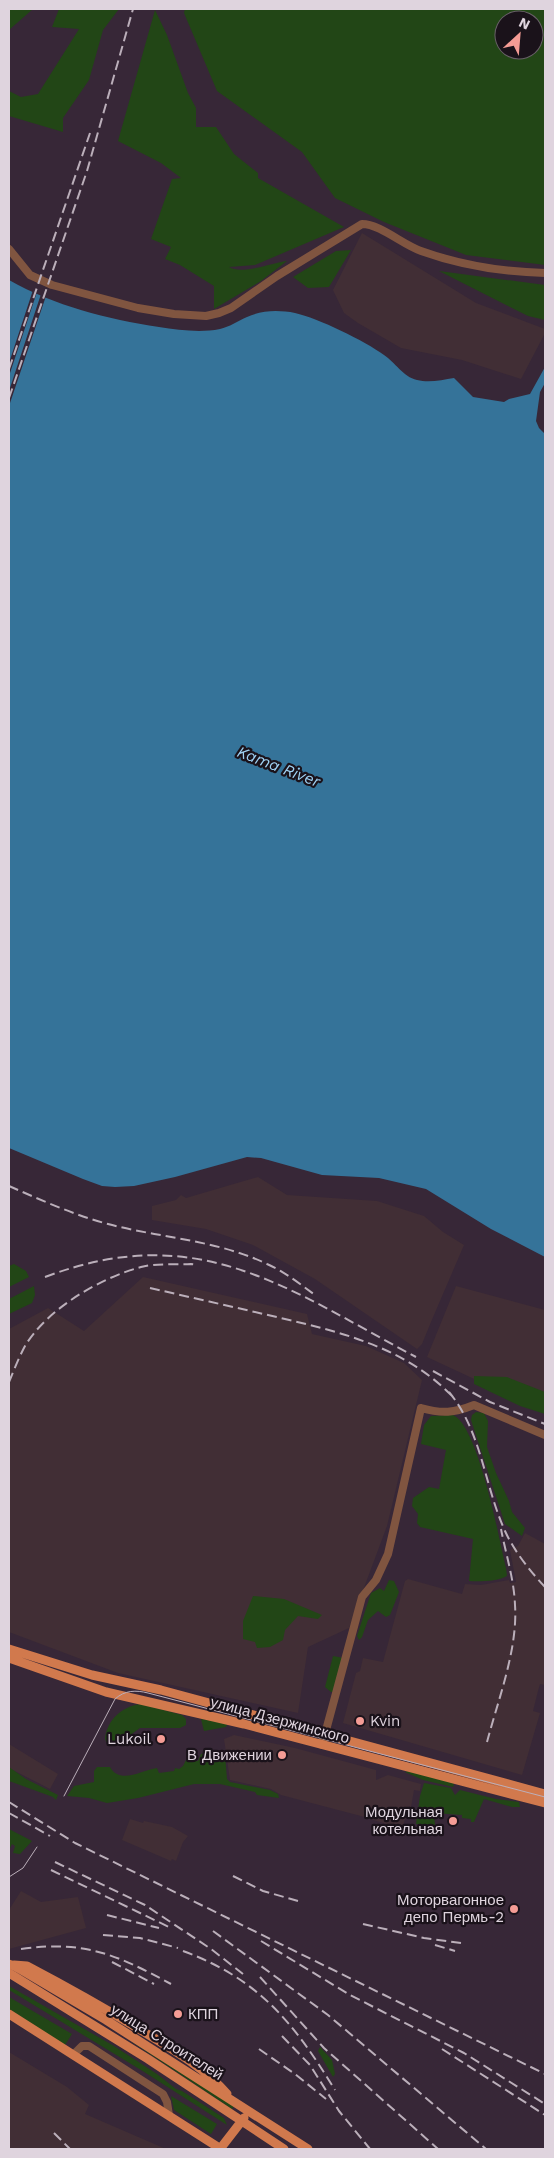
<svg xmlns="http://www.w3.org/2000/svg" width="554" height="2158" font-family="'Work Sans',sans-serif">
<rect width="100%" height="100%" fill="#372737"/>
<path fill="#412e35" d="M 362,233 L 476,303 L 545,329 L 545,333 L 521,379 L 462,360 L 401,348 L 358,323 L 344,313 L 333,290 Z
M 258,1177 L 287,1195 L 377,1201 L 424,1216 L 443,1232 L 464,1245 L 431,1322 L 422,1344 L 417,1349 L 315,1279 L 253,1245 L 206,1229 L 152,1220 L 152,1206 L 176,1200 L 181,1195 L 186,1198 Z
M 143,1277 L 307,1314 L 312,1334 L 366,1346 L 404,1363 L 422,1380 L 387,1526 L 349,1628 L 308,1647 L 298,1713 L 118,1673 L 9,1632 L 9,1329 L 48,1308 L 84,1331 Z
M 456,1286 L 545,1310 L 545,1407 L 500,1391 L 427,1357 Z
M 525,1533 L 545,1544 L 545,1685 L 540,1684 L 538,1691 L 533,1711 L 540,1713 L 522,1775 L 343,1723 L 356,1673 L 360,1671 L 363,1658 L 383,1662 L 405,1581 L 408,1579 L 462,1594 L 465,1584 L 481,1585 L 509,1580 L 510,1583 L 516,1582 L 510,1550 L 518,1546 Z
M 234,1735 L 295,1748 L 376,1770 L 376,1780 L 388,1775 L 421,1784 L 420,1791 L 414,1790 L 411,1807 L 409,1806 L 402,1829 L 361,1816 L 281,1795 L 271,1789 L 230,1780 L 224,1739 Z
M 9,1744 L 58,1774 L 50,1789 L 9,1768 Z
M 130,1819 L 143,1823 L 144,1821 L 172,1827 L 188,1836 L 183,1842 L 176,1861 L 172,1859 L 171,1861 L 122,1840 Z
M 21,1891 L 41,1902 L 78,1897 L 86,1928 L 9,1949 L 9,1910 Z
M 9,2052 L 67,2087 L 89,2105 L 85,2114 L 166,2149 L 9,2149 Z"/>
<path fill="#224616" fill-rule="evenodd" d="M 9,9 L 33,9 L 9,30 Z
M 59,9 L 119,9 L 103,30 L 89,80 L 63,118 L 63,132 L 9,116 L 9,91 L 21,97 L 38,94 L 79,29 L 52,27 Z
M 185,9 L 545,9 L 545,265 L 466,255 L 384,222 L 335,198 L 302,152 L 217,91 L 184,13 ZM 504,20 L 534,20 L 534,50 L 504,50 Z
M 155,10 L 167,35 L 188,93 L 196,108 L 196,127 L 216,127 L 234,154 L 258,173 L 258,178 L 344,227 L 255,265 L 229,267 C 242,275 271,263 287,261 L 261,281 L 214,309 L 214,286 L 180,265 L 165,259 L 171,247 L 151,239 L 172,179 L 181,178 L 161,163 L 118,141 Z
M 351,250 L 329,287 L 308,288 L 293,277 L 336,251 Z
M 439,271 L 545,285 L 545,320 L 528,316 Z
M 14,1264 L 26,1271 L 29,1277 L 9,1287 L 9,1266 Z
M 34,1286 L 35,1295 L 32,1303 L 9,1314 L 9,1299 Z
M 474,1376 L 507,1377 L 545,1392 L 545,1414 L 520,1406 L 474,1384 Z
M 476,1412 L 484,1413 L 488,1421 L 487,1447 L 496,1473 L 509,1501 L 512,1512 L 525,1528 L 522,1536 L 505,1524 L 471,1420 L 472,1415 Z
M 453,1415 C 478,1425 499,1539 506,1568 L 507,1576 C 499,1581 479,1582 469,1581 L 473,1539 L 420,1527 L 417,1523 L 418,1514 L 412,1506 L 413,1498 L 429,1487 L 439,1489 L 446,1450 L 421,1444 L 424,1425 L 431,1416 Z
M 389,1580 L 394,1581 L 399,1592 L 390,1615 L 386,1617 L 378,1611 L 368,1620 L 362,1637 L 359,1640 L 357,1636 L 371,1593 L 380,1588 L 384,1591 Z
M 253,1596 L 284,1599 L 322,1615 L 318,1619 L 298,1616 L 285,1630 L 283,1640 L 270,1647 L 257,1648 L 255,1642 L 243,1639 L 243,1621 Z
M 333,1656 L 344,1658 L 333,1692 L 331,1692 L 325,1687 Z
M 141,1704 L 182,1715 L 186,1719 L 186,1725 L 180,1728 L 140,1728 L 119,1743 L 107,1743 L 105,1739 C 107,1720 122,1706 141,1704 Z
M 201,1719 L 226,1723 L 227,1725 L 226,1727 L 204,1731 Z
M 213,1751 L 225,1754 L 227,1779 L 230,1782 L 270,1790 L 278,1794 L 279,1798 L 257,1795 L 255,1792 L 220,1784 L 194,1784 L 138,1798 L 107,1803 L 89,1798 L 67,1796 L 74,1786 L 94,1782 L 94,1771 L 97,1767 L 110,1767 C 120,1785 142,1770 157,1768 L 159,1773 L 174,1771 L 175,1768 L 179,1769 L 183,1766 L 186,1760 L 198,1761 L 201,1754 Z
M 9,1767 L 26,1779 L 58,1795 L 56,1800 L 53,1797 L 9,1781 Z
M 411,1770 L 447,1780 L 454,1784 L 453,1787 L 423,1780 L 405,1772 Z
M 424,1783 L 451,1788 L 455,1795 L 460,1790 L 496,1799 L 519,1802 L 520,1807 L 512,1807 L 484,1799 L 474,1822 L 471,1822 L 471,1819 L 462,1818 L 462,1815 L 434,1813 L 435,1826 L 416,1824 L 420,1796 Z
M 9,1829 L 32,1841 L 20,1854 L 13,1853 L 15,1846 L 12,1844 L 9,1850 Z
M 9,1986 L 114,2046 L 157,2074 L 176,2089 L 182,2091 L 224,2118 L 227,2125 L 141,2070 L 9,1990 Z
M 9,1997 L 72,2034 L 65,2045 L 9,2009 Z
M 132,2041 L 234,2106 L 232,2109 L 132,2042 Z
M 320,2047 L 332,2060 L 335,2074 L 333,2077 L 318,2051 Z
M 171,2096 L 217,2124 L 211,2134 L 174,2110 Z"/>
<path fill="#357399" d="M 9,280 C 55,306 107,319 159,327 C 179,330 200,333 220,329 C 229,327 238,321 247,317 C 262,310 279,310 295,313 C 318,318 365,341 384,355 C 395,362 403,377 417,380 C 429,383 442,380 454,378 L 473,397 L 504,402 L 509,399 L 530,394 L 545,367 L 545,383 L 540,392 L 536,421 L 539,428 L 545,434 L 545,1257 L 491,1229 L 426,1189 L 379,1178 L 322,1175 L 261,1158 L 247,1157 L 175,1177 L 134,1186 L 115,1187 L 102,1186 L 83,1179 L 9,1148 Z"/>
<path fill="#372737" d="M 33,290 L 37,292 L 9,376 L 9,363 Z
M 41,294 L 46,296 L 9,406 L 9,391 Z"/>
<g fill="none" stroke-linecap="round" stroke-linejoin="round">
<path stroke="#805540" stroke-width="8" d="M 9,249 L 30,275 L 52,285 L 138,308 L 174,314 L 206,316 L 219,313 L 231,308 L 277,276 L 362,224 C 380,224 403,245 421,251 C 460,265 504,272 545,273
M 322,1745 L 362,1597 L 376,1580 L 388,1554 L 421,1408 C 442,1414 454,1413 474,1405 L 545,1435
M 73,2055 L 82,2046 L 89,2046 L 163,2094 L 167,2102 L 169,2115"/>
<path stroke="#d1794d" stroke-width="9" d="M 9,1649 L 92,1675 L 161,1690 L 545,1794
M 9,1658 L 106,1692 L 244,1724 L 545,1803
M 14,1965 L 27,1966 C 67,1987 106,2009 144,2032 C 174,2050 205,2068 227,2094
M 18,1968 L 106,2020 L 308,2149
M 9,1973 L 148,2059 L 284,2149
M 9,2014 L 221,2149
M 220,2149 L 244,2118"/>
<path stroke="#bbafba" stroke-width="1" d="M 64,1796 L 115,1699 C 125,1690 136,1690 148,1693 L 545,1797
M 9,1877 L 23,1868 L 37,1847"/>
<path stroke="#bbafba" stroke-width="2" stroke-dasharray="10 5" stroke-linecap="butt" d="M 9,369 L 90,133
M 9,398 L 87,171 L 133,9
M 9,1186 C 41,1200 74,1215 108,1224 C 161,1238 217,1240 267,1264 C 285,1272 300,1284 315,1295
M 45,1277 C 198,1219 286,1288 416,1357
M 150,1288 C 189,1297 229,1306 268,1315 C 336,1331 403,1345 453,1397
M 433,1371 L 490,1402 L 545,1424
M 9,1382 C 14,1370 19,1357 25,1346 C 47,1309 100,1278 141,1267 C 156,1263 175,1265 191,1264 L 198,1265
M 449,1392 C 482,1432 484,1485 505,1531 C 514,1551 530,1571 545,1587
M 487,1742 C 498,1700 518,1649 515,1605 C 514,1579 506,1555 501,1529
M 9,1802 L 75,1843 L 545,2074
M 9,1813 L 50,1836
M 55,1862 L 145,1905 L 211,1949 L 243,1974
M 51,1870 L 171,1928
M 233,1876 L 263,1891 L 298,1901
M 107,1915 L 159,1928
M 363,1924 L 424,1938 L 461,1943
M 213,1931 L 328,2015 L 486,2149
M 103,1935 L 140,1938 L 178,1948
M 261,1941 L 350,1995 L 464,2053 L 545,2104
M 435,1945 L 455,1951
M 21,1949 C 85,1940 117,1955 171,1984
M 183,1951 C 259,1979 294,2023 335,2090
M 112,1962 L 154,1984
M 260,1977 L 324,2048 L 438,2149
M 282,2036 L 310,2065 L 339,2111 L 370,2149
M 259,2049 L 295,2074 L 326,2099
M 442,2049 L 545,2115
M 54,2133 L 70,2149"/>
<path stroke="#d1794d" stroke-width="9" d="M 9,1964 L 18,1968"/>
</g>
<g fill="#f59c95" stroke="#1a121a" stroke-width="2">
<circle cx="360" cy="1721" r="5"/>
<circle cx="161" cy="1739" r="5"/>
<circle cx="282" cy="1755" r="5"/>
<circle cx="453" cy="1821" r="5"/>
<circle cx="514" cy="1909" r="5"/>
<circle cx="178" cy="2014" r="5"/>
</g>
<g text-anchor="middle" stroke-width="4.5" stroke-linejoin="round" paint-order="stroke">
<g font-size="15" fill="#dfd4de" stroke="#1a121a">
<text transform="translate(280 1720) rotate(15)" y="5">улица Дзержинского</text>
<text transform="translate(167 2042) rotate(32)" y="5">улица Строителей</text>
</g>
<g font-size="15" fill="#dfd4de" stroke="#1a121a" text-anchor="end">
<text x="370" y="1726" text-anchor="start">Kvin</text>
<text x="151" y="1744">Lukoil</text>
<text x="272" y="1760">В Движении</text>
<text x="443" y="1817">Модульная<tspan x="443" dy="17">котельная</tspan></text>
<text x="504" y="1905">Моторвагонное<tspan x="504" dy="17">депо Пермь-2</tspan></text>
<text x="188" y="2019" text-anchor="start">КПП</text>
</g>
<g font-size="16" font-style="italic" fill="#9fd1f3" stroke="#1a121a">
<text transform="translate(279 766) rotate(21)" y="6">Kama River</text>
</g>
</g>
<rect width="554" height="2158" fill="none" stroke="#dfd4de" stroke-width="20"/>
<g transform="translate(519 35) rotate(26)"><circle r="24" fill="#1a121a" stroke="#696068"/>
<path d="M0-4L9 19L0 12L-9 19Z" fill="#f59c95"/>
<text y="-8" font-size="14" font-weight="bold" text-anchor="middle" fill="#dfd4de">N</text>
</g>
</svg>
